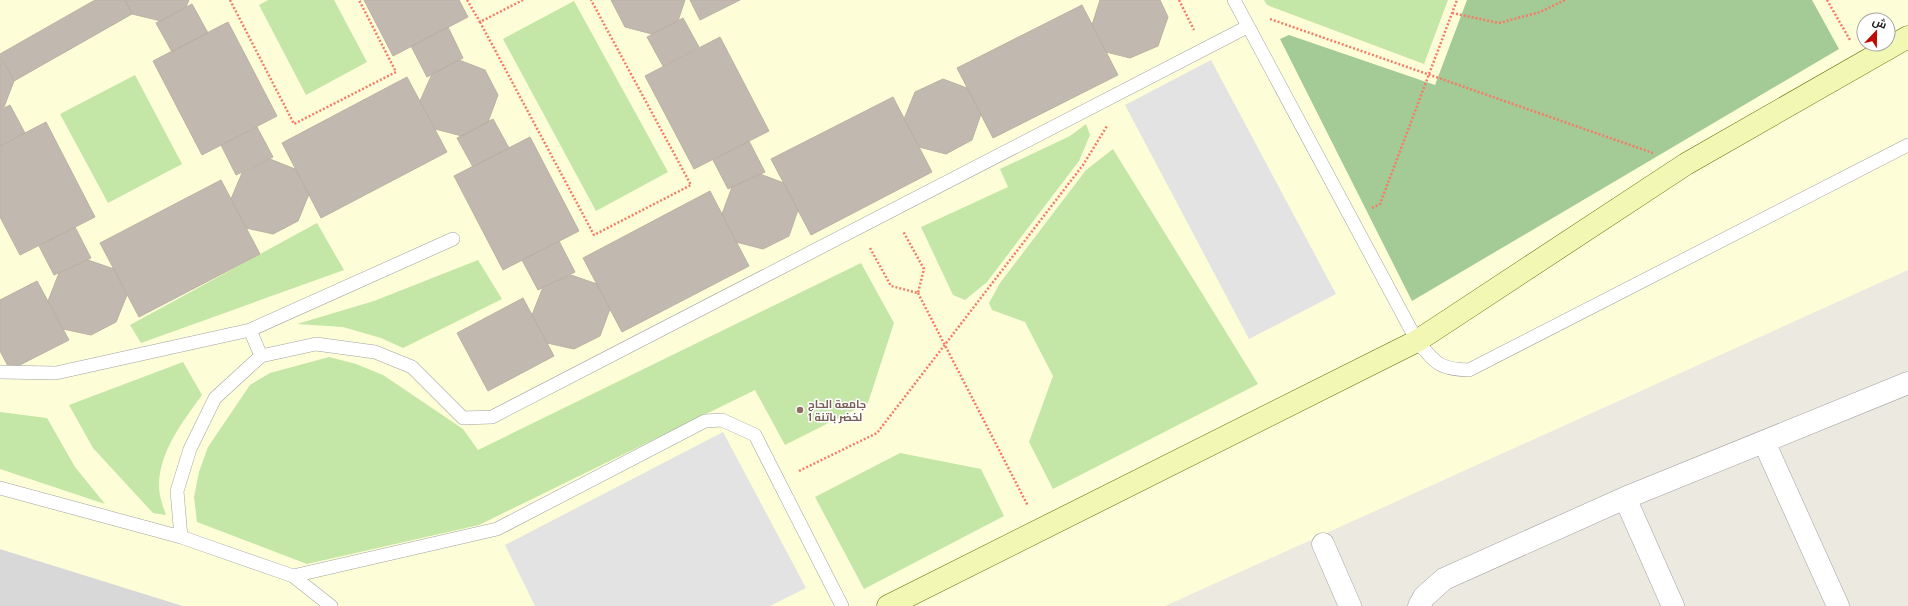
<svg xmlns="http://www.w3.org/2000/svg" width="1908" height="606" font-family="Cabin,Cairo,sans-serif">
<rect width="100%" height="100%" fill="#ece9e0"/>
<path fill="#d9d8d8" d="M 0,549 L 183,606 L 0,606 Z"/>
<path fill="#fdfed8" fill-rule="evenodd" d="M 0,0 L 1908,0 L 1908,270 L 1165,606 L 183,606 L 0,549 ZM 1864,20 L 1888,20 L 1888,44 L 1864,44 Z"/>
<path fill="#c4e6a6" d="M 268,0 L 334,0 L 367,62 L 306,95 L 259,5 Z
M 1264,0 L 1448,0 L 1424,64 L 1267,5 Z
M 574,1 L 668,172 L 596,211 L 503,39 Z
M 135,75 L 182,164 L 108,203 L 60,114 Z
M 1086,124 L 1090,135 L 1079,161 L 987,282 L 965,300 L 953,295 L 921,227 L 1008,187 L 1000,169 L 1070,136 Z
M 1113,149 L 1258,384 L 1053,489 L 1029,442 L 1053,376 L 1025,322 L 992,310 L 989,303 L 1000,283 L 1086,170 Z
M 317,223 L 344,270 L 141,343 L 130,325 Z
M 478,260 L 502,299 L 403,348 L 381,338 L 343,327 L 297,324 L 374,301 Z
M 861,263 L 894,323 L 868,403 L 785,445 L 755,390 L 479,525 L 307,564 L 197,522 L 194,497 L 199,472 L 208,447 L 250,385 L 270,373 L 329,357 L 356,364 L 383,375 L 463,429 L 478,450 Z
M 183,362 L 202,395 C 183,421 159,452 159,486 C 159,496 163,506 166,515 L 153,513 L 93,448 L 69,405 Z
M 0,412 L 47,418 L 75,467 L 105,504 L 0,469 Z
M 900,453 L 981,469 L 1004,516 L 864,589 L 815,497 Z"/>
<path fill="#a4cb96" d="M 1467,0 L 1812,0 L 1839,49 L 1412,301 L 1280,39 L 1289,35 L 1435,85 Z"/>
<path fill="#e3e3e3" d="M 1211,60 L 1336,294 L 1249,339 L 1125,105 Z
M 723,432 L 806,588 L 770,606 L 535,606 L 505,545 Z"/>
<path fill="#c1b8b0" stroke="#bdb0a3" d="M 95,0 L 125,0 L 132,14 L 14,81 L 0,54 Z
M 125,0 L 189,0 L 186,7 L 161,21 L 132,14 Z
M 364,0 L 459,0 L 468,17 L 393,56 Z
M 611,0 L 685,0 L 678,21 L 652,34 L 625,27 Z
M 690,0 L 740,0 L 700,20 Z
M 1100,0 L 1160,0 L 1168,17 L 1158,46 L 1130,58 L 1106,52 L 1092,25 Z
M 192,4 L 208,33 L 172,52 L 156,23 Z
M 1082,5 L 1118,75 L 993,138 L 957,68 Z
M 683,18 L 699,47 L 663,66 L 647,37 Z
M 228,22 L 277,116 L 202,155 L 153,61 Z
M 448,27 L 463,58 L 427,77 L 411,46 Z
M 720,37 L 769,131 L 694,169 L 645,76 Z
M 0,56 L 14,81 L 4,107 L 0,109 Z
M 459,60 L 485,70 L 498,95 L 488,122 L 462,136 L 435,129 L 420,101 L 432,74 Z
M 407,77 L 447,152 L 321,218 L 282,143 Z
M 943,79 L 967,88 L 981,114 L 972,140 L 946,154 L 919,147 L 904,119 L 915,92 Z
M 893,97 L 932,172 L 811,235 L 771,159 Z
M 10,105 L 25,133 L 0,146 L 0,110 Z
M 493,119 L 509,148 L 473,167 L 457,138 Z
M 46,122 L 95,217 L 20,255 L 0,217 L 0,146 Z
M 257,127 L 273,157 L 236,175 L 221,145 Z
M 530,137 L 579,231 L 503,270 L 454,176 Z
M 749,141 L 765,172 L 728,189 L 713,160 Z
M 270,159 L 295,169 L 309,194 L 298,221 L 273,234 L 246,228 L 231,199 L 242,173 Z
M 760,174 L 784,183 L 798,210 L 789,236 L 763,249 L 736,242 L 722,214 L 732,187 Z
M 221,180 L 260,254 L 139,317 L 100,243 Z
M 710,191 L 749,266 L 622,332 L 583,258 Z
M 75,227 L 91,258 L 54,275 L 39,246 Z
M 559,241 L 575,272 L 538,290 L 522,260 Z
M 88,260 L 114,269 L 127,295 L 116,322 L 91,335 L 63,329 L 48,301 L 59,273 Z
M 571,275 L 597,284 L 610,309 L 600,336 L 574,349 L 547,343 L 532,315 L 543,287 Z
M 37,281 L 69,340 L 10,370 L 0,351 L 0,300 Z
M 523,298 L 554,356 L 488,391 L 457,333 Z"/>
<g fill="none" stroke-linecap="round" stroke-linejoin="round">
<g stroke="#a2a2a2" stroke-width="14">
<path id="lane" d="M 1234,0 L 1417,341 C 1436,363 1438,369 1469,370 L 1908,145
M 250,330 L 261,356
M 0,372 L 56,373 L 250,330 L 453,239
M 0,488 L 181,537 L 293,576 L 331,606
M 181,537 L 177,491 L 190,449 L 215,398 L 261,356 L 316,344 L 375,352 L 412,367 L 463,418 L 492,417 L 1247,27
M 293,576 L 497,529 L 705,421 L 722,420 L 755,435 L 842,606"/>
</g>
<g stroke="#a2a2a2" stroke-width="23">
<path id="street" d="M 1764,442 L 1838,606
M 1625,498 L 1673,606
M 1323,544 L 1350,606
M 1419,606 L 1424,597 L 1444,579 L 1625,498 L 1908,383"/>
</g>
<g stroke="#5f6d07" stroke-width="23">
<path id="secondary" d="M 888,606 L 1417,341 L 1686,164 L 1908,37"/>
</g>
<path stroke="#f67b68" stroke-width="2.5" stroke-dasharray="2 2" stroke-linecap="butt" d="M 230,0 L 294,124 L 396,72 L 359,0
M 467,0 L 480,22 L 523,0
M 1179,0 L 1194,30
M 1827,0 L 1850,40
M 1452,13 L 1499,23 L 1540,12 L 1565,0
M 1270,19 L 1653,153
M 480,22 L 594,235 L 691,185 L 591,0
M 1372,208 L 1380,204 L 1457,0
M 870,248 L 891,286 L 918,293 L 924,269 L 903,231
M 918,293 L 1028,506
M 799,471 L 877,433 L 1083,165 L 1107,126"/>
<use href="#lane" stroke="#fff" stroke-width="13"/>
<use href="#street" stroke="#fff" stroke-width="22"/>
<use href="#secondary" stroke="#f2f7b3" stroke-width="22"/>
</g>
<circle fill="#8d6e63" stroke="#fff" stroke-width="1.5" cx="800" cy="410" r="4"/>
<g text-anchor="middle" stroke-width="3" stroke-linejoin="round" paint-order="stroke">
<g font-size="11" font-weight="bold" fill="#785e54" stroke="#fff" text-anchor="start">
<text x="808" y="408">جامعة الحاج<tspan x="808" dy="13">لخضر باتنة 1</tspan></text>
</g>
</g>
<g transform="translate(1876 32) rotate(22)"><circle r="19" fill="#ffffff" stroke="#a4a4a4"/>
<path d="M0-3L7 15L0 10L-7 15Z" fill="#c10a05"/>
<text y="-6" font-size="11" font-weight="bold" text-anchor="middle" fill="#1b1b1b">ش</text>
</g>
</svg>
